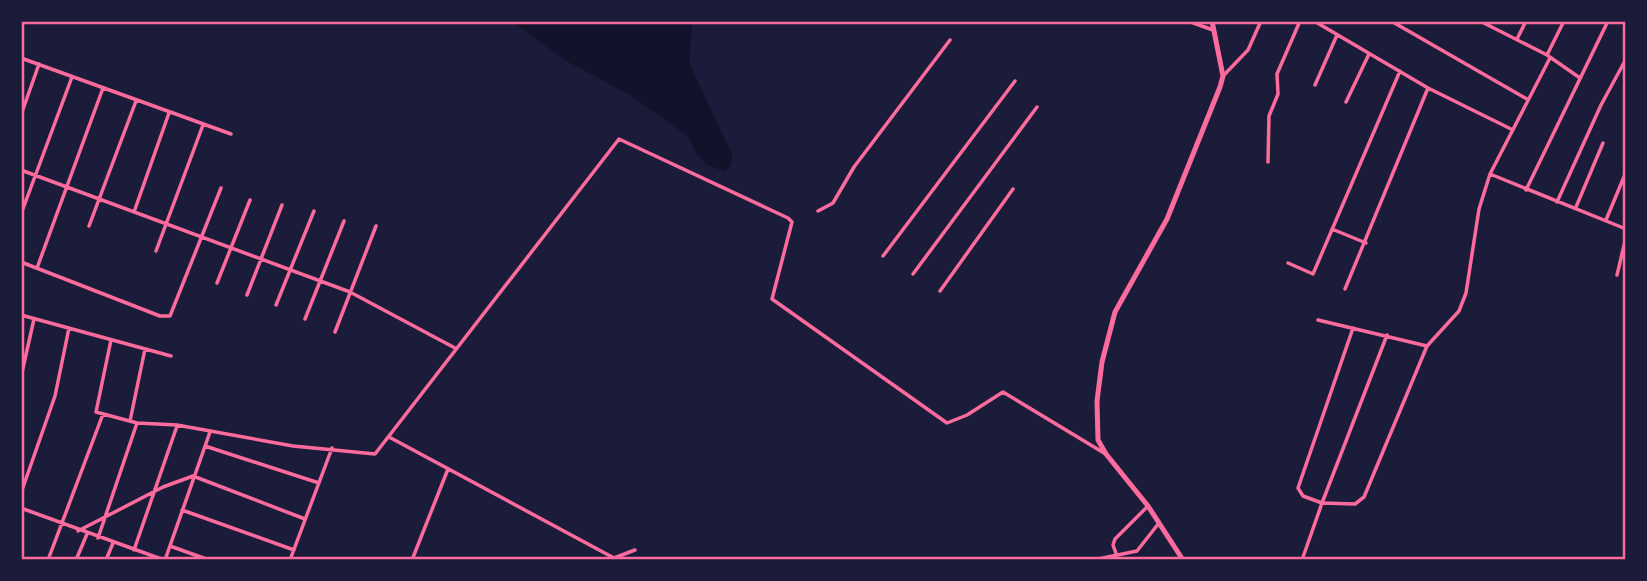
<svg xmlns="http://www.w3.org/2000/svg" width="1647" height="581" font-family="'Alegreya Sans',sans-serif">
<rect width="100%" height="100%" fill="#1b1b3a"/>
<path fill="#12122b" d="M 511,21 L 692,21 L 689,63 L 732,154 L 731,166 L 724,171 L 707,165 L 696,153 L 688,136 L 625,92 L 568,62 Z"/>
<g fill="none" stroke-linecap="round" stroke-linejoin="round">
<path stroke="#ff6b9d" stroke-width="3.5" d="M 1188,21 L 1213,30
M 1314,21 L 1428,88 L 1511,129
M 1391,21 L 1527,99
M 1480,21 L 1547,55 L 1580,78
M 1623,21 L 1626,22
M 1517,39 L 1526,21
M 1547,55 L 1564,21
M 21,58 L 231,134
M 1223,76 L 1248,50 L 1261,21
M 1315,85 L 1337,35
M 1346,102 L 1369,54
M 21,115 L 39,64
M 1626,152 L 1626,156
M 1268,162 L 1269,116 L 1278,94 L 1277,74 L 1300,21
M 21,170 L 350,292 L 455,348
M 1490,174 L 1550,58
M 1526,190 L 1608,21
M 1557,202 L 1601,105 L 1626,59
M 1576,207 L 1603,143
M 818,211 L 833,203 L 854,167 L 950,40
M 134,212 L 169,113
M 21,214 L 72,77
M 1606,220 L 1626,172
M 89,226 L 136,101
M 1332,229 L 1366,243
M 156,251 L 203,125
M 883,256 L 1015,81
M 21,262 L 160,316 L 170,316 L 221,188
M 1288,263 L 1313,274 L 1400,71
M 37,268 L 103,88
M 913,274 L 1037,107
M 1617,275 L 1626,237
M 217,283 L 250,200
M 1345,289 L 1428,88
M 940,291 L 1013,189
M 247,295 L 282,205
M 276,305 L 314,211
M 21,315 L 171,356
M 305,319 L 344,221
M 1318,320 L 1427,346
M 1353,328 L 1298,488 L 1303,496 L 1322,503 L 1387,335
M 335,332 L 376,226
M 111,340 L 96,412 L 137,423 L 177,425 L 293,446 L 375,454 L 619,139 L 788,218 L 792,222 L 772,299 L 947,423 L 967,415 L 1003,392 L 1104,453
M 21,377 L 34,319
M 130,421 L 145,349
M 389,437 L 614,558 L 635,550
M 205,446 L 319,483
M 21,493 L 55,396 L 69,328
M 21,508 L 164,560
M 182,510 L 294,550
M 78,531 L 163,487 L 193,476 L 305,519
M 98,538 L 137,423
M 170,546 L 209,560
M 134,550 L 177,426
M 1117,556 L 1113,545 L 1115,539 L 1148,506
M 48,560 L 103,414
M 76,560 L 87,534
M 106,560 L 113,543
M 165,560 L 210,432
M 290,560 L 332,448
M 412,560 L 448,469
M 1093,560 L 1137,551 L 1159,523
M 1302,560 L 1322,503 L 1355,504 L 1364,497 L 1427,346 L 1459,311 L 1466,293 L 1479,209 L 1490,174 L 1626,229"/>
<path stroke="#ff6b9d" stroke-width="5" d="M 1183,560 L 1148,506 L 1106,454 L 1098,440 L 1097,401 L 1102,362 L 1115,312 L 1167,219 L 1220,87 L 1223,76 L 1212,21"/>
</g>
<rect width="1647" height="581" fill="none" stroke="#1b1b3a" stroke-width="46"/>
<rect x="23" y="23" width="1601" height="535" fill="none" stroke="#ff6b9d" stroke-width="2.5"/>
</svg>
